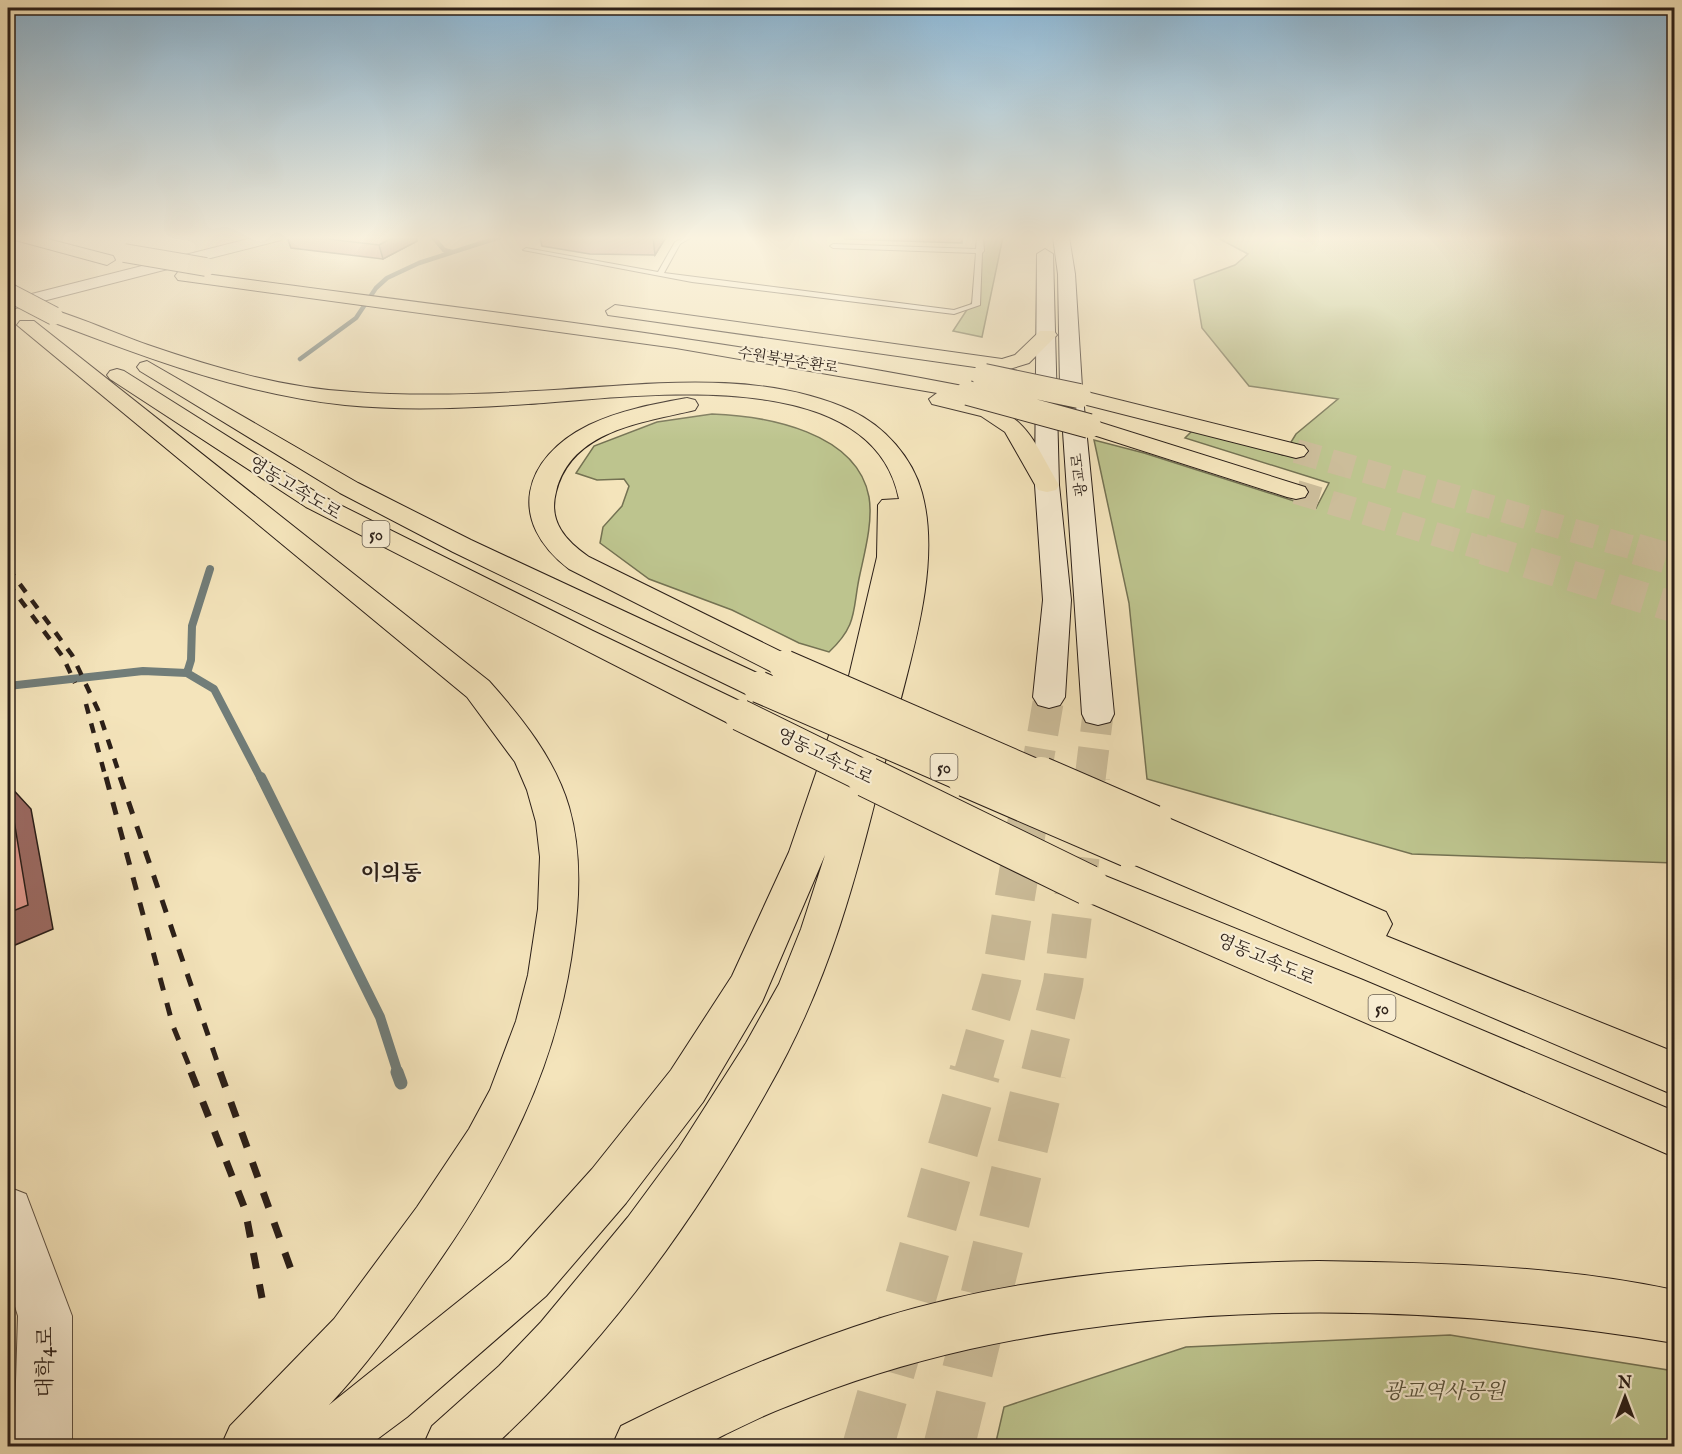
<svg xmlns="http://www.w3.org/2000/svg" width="1682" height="1454" font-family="'IM FELL English','Noto Serif KR',serif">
<rect width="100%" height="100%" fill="#f4e4bb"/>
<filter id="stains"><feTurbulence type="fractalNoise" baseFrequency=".00333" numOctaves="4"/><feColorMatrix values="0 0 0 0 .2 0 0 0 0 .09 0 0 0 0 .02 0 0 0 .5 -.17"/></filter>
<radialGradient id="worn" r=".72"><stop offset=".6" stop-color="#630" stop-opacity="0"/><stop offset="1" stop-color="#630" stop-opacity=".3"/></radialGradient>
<path fill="#bdc48e" stroke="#747253" stroke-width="1.5" d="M 982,237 L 1003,237 L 982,337 L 953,331 L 974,299 Z
M 1216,237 L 1674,237 L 1674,863 L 1412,854 L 1147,779 L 1129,603 L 1094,440 L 1144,453 L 1316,508 L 1329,483 L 1185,438 L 1195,428 L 1283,455 L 1296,434 L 1338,399 L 1249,386 L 1202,328 L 1194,280 L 1235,265 L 1248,254 Z
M 712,414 C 767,416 857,432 869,497 C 873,521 865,551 860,574 C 852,609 859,624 829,652 L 799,643 L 732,610 L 649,579 L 600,543 L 603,527 L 622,506 L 629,486 L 624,479 L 597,480 L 576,473 L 594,446 L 657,422 Z
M 1450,1335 L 1674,1371 L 1674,1446 L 995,1446 L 1004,1407 L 1186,1347 Z"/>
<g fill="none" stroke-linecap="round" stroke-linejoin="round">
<path stroke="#717d79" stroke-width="4.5" d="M 433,237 L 444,250 L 452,252
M 300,359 L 356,318 L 376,288 L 387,278 L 419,263 L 500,237"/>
<path stroke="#717d79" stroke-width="8" d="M 187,673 L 191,660 L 192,626 L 210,569
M 8,686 L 143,671 L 187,673 L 214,689 L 261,779"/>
<path stroke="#717d79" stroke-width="10" d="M 261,777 L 380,1017 L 398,1073"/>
<path stroke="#717d79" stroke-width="13" d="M 397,1072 L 401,1083"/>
<path stroke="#ccbd9a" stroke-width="31" stroke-dasharray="31 15" stroke-linecap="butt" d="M 1035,779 L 1049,697
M 1090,779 L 1098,714"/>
<path stroke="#ccbd9a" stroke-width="40" stroke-dasharray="40 20" stroke-linecap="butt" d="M 974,1073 L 1001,980 L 1035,777
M 1041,1073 L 1063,983 L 1090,777"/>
<path stroke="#ccbd9a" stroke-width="51" stroke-dasharray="51 26" stroke-linecap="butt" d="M 868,1446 L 975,1072
M 949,1446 L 1041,1072"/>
<path stroke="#ccbd9a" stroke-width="24" stroke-dasharray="24 12" stroke-linecap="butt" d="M 1296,451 L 1641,550
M 1296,492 L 1488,550"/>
<path stroke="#ccbd9a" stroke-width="31" stroke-dasharray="31 15" stroke-linecap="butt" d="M 1483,549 L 1674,607
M 1636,549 L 1674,560"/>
<g stroke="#5d5041" stroke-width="2">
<path id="service" d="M 684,237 L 692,237 L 680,244 L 664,273 L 954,310 L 972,304 L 976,253 L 833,248 L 830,246 L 833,244 L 976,249 L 977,237 L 983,237 L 984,251 L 982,253 L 980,305 L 954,314 L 692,282 L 523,250 L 526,248 L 658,272 L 675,242 Z"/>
</g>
<g stroke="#5d5041" stroke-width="2">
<path id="tertiary" d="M 256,237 L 283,237 L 281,240 L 8,310 L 8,300 Z
M 8,1187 L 26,1194 L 72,1316 L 72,1446 L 14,1446 L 18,1316 L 8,1284 Z"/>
</g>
<g stroke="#2b1f18" stroke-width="2">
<path id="secondary" d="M 1053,237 L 1069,237 L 1075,274 L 1082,387 L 1114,714 L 1110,722 L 1098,725 L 1086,722 L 1082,714 L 1060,387 L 1058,274 Z
M 1045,249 L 1053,254 L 1059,485 L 1071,600 L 1065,697 L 1060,705 L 1049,708 L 1038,705 L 1033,697 L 1043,600 L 1035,485 L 1037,254 Z"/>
</g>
<g stroke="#2b1f18" stroke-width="2">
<path id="trunk" d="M 13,237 L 40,237 L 113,256 L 115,260 L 107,265 L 15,240 Z
M 184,271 C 446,307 708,336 968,387 L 976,388 L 979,393 L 976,398 L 968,399 C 1028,414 1030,436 1059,485 L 1056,490 L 1047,492 L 1038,490 L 1005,432 L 981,416 L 932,404 L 929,399 L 937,393 L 676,348 L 178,280 L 175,276 L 178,272 Z
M 615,305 L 1002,359 L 1015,355 L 1040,331 L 1054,331 L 1057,335 L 1029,363 L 1003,371 L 608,315 L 606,311 Z
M 1079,390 L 1304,446 L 1308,451 L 1304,456 L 1296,458 L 1071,401 L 1068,396 L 1071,391 Z
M 1089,419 L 1305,487 L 1308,492 L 1305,497 L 1296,499 L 1287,497 L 1081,431 L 1078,426 L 1081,421 Z"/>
</g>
<g stroke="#2b1f18" stroke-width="2">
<path id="motorway" d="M 54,310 C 86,320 117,334 148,345 C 215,368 283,388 353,392 C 421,397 487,394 554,390 C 652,384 760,369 852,411 C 884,426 913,458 922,493 C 942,566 910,659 893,730 C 860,861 836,970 768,1089 C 695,1221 605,1344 494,1446 L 423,1446 L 432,1426 L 499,1366 L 541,1322 L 628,1217 L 679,1148 L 746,1043 L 779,984 L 801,929 L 825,855 L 762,1002 L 703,1102 L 626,1203 L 546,1296 L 407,1417 L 368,1446 L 293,1446 L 296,1440 L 289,1446 L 221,1446 L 230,1426 L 334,1319 L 417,1207 L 469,1129 L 490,1090 L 516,1021 L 528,975 L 538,909 L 540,857 L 536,822 L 527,790 L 515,762 L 467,697 L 17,325 L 20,321 L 34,321 L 489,681 C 522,718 555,759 569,807 C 581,849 580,895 574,938 C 558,1070 502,1173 426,1280 C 396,1324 366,1366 329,1405 L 510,1260 L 592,1169 L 671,1070 L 732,976 L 789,852 L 848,680 L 877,557 L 878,505 L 882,500 L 899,499 C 872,359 629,398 528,404 C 467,408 406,411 345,405 C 241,394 144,357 47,320 L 45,316 L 47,312 Z
M 147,361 L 358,483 L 471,540 L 770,679 L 775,687 L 770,695 L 759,698 L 748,695 L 453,552 L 340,493 L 140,371 L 137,367 L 140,363 Z
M 117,369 L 124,371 L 324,497 L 593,631 L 752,707 L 756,715 L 752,723 L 740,726 L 728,723 L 306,507 L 110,379 L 107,375 L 110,371 Z
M 687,398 L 695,400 L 698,405 L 695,410 C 642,423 571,430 556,492 C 548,522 566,541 589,557 L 796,659 L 800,666 L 796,673 L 785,676 L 774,673 L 569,569 C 506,521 522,458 589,425 C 620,410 654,404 687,398 Z
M 1152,811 L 1386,912 L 1392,924 L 1386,936 L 1674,1052 L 1674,1095 L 1116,857 L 1110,847 L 1116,837 L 1129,832 L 1145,838 L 1139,835 L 1134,825 L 1139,815 Z
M 1088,869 L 1363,980 L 1674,1111 L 1674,1157 L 1074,896 L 1069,885 L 1074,874 Z
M 1318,1261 C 1436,1263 1558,1265 1674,1290 L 1674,1343 C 1443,1305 1201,1298 970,1349 C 908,1363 847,1382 788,1406 C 766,1414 745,1425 724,1435 C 716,1439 707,1445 699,1446 C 677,1450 634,1448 612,1446 L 621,1426 C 706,1383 793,1346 884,1317 C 1024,1274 1173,1264 1318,1261 Z"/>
</g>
<use href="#service" fill="#f8edd3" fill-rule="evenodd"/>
<use href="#tertiary" fill="#f8edd3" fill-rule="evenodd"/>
<use href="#secondary" fill="#f8edd3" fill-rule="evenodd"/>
<use href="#trunk" fill="#f4e4bb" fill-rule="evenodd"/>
<use href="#motorway" fill="#f4e4bb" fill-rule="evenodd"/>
<path stroke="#2b1f18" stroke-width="4.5" stroke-dasharray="10 10" stroke-linecap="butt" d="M 8,568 L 72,655 L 98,710 L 121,779
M 8,583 L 63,657 L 75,683
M 86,704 L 106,779"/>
<path stroke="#2b1f18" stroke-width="5" stroke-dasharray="13 13" stroke-linecap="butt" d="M 106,777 L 173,1026 L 192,1073
M 120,777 L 221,1073"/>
<path stroke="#2b1f18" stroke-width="7" stroke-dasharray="16 16" stroke-linecap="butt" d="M 191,1072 L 245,1209 L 262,1298
M 220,1072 L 294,1278"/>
<g stroke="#2b1f18" stroke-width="20" stroke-linecap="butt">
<path id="trunk-bridge-far1" d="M 124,253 L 206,267"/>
</g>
<g stroke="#2b1f18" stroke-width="26" stroke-linecap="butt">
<path id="trunk-bridge" d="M 984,376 L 1079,396
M 968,393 L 1089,426"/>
</g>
<g stroke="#2b1f18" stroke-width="20" stroke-linecap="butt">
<path id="motorway-bridge-far2" d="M 8,292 L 54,316"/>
</g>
<g stroke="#2b1f18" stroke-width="33" stroke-linecap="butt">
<path id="motorway-bridge-far1" d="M 785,666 L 1045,779
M 759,687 L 971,779
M 740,715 L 870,779"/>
</g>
<g stroke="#2b1f18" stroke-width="42" stroke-linecap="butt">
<path id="motorway-bridge" d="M 867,777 L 1088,885
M 967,777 L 1129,847
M 1041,777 L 1152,825"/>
</g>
<use href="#trunk-bridge-far1" stroke="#f4e4bb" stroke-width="18"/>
<use href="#trunk-bridge" stroke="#f4e4bb" stroke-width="24"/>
<use href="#motorway-bridge-far2" stroke="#f4e4bb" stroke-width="18"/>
<use href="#motorway-bridge-far1" stroke="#f4e4bb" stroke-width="31"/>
<use href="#motorway-bridge" stroke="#f4e4bb" stroke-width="40"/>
</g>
<path fill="#bd8176" stroke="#2b1f18" stroke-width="1.5" d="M 287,237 L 416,237 L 417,241 L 383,259 L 291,248 Z
M 540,237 L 666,237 L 655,255 L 590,254 L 542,246 Z
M 845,237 L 962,237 L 962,243 L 845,239 Z"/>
<path fill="#9a6960" stroke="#2b1f18" stroke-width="1.5" d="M 393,237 L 416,237 L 417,241 L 383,259 L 379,245 Z
M 653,237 L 666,237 L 655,255 Z
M 8,784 L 31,809 L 53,929 L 8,948 Z"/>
<path fill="#dc9689" stroke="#2b1f18" stroke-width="1.5" d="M 310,237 L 393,237 L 379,245 Z
M 8,784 L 28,905 L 8,913 Z"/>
<linearGradient id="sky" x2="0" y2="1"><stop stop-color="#8bb7d6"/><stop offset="0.54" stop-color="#faf3e0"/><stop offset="1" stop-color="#faf3e0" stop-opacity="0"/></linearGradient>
<rect width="1682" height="441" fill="url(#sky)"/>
<g text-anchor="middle" stroke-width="4.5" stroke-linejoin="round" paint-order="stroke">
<g font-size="15" fill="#2b1f18" stroke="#f8edd3">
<text transform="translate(788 360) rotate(9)" y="5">수원북부순환로</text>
<text transform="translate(1079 475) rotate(-97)" y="5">광교로</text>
</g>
<g fill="#f8edd3" stroke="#685d50" stroke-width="1.5">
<rect x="362.5" y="521" width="27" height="26" rx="4.5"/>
<rect x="930.5" y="754" width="27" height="26" rx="4.5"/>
<rect x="1368.5" y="995" width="27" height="26" rx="4.5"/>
</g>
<g font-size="16" font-weight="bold" fill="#2b1f18">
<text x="376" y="540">50</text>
<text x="944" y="773">50</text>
<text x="1382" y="1014">50</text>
</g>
<g font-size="18" fill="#2b1f18" stroke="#f8edd3">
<text transform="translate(295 488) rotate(31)" y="6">영동고속도로</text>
<text transform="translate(825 756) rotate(26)" y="6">영동고속도로</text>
<text transform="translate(1266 959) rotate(23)" y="6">영동고속도로</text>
</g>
<g font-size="21" font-weight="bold" fill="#2b1f18" stroke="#f8edd3">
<text x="391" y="880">이의동</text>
</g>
<g font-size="21" fill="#2b1f18" stroke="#f8edd3">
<text transform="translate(45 1362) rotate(-90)" y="7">대학4로</text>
</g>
<g font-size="21" font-style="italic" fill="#57513b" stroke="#f8edd3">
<text x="1444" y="1398">광교역사공원</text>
</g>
</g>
<rect width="1682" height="1454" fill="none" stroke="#f4e4bb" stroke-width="30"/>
<rect x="9" y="9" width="1664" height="1436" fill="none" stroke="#2b1f18" stroke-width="3"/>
<rect x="15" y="15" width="1652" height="1424" fill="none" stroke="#2b1f18" stroke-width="1.5"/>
<g transform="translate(1625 1397)" stroke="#f8edd3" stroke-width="4.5" paint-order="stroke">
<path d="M0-4.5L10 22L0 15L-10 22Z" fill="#2b1f18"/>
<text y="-9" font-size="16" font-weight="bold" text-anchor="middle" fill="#2b1f18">N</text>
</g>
<rect width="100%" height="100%" filter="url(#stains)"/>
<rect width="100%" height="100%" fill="url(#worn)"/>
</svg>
